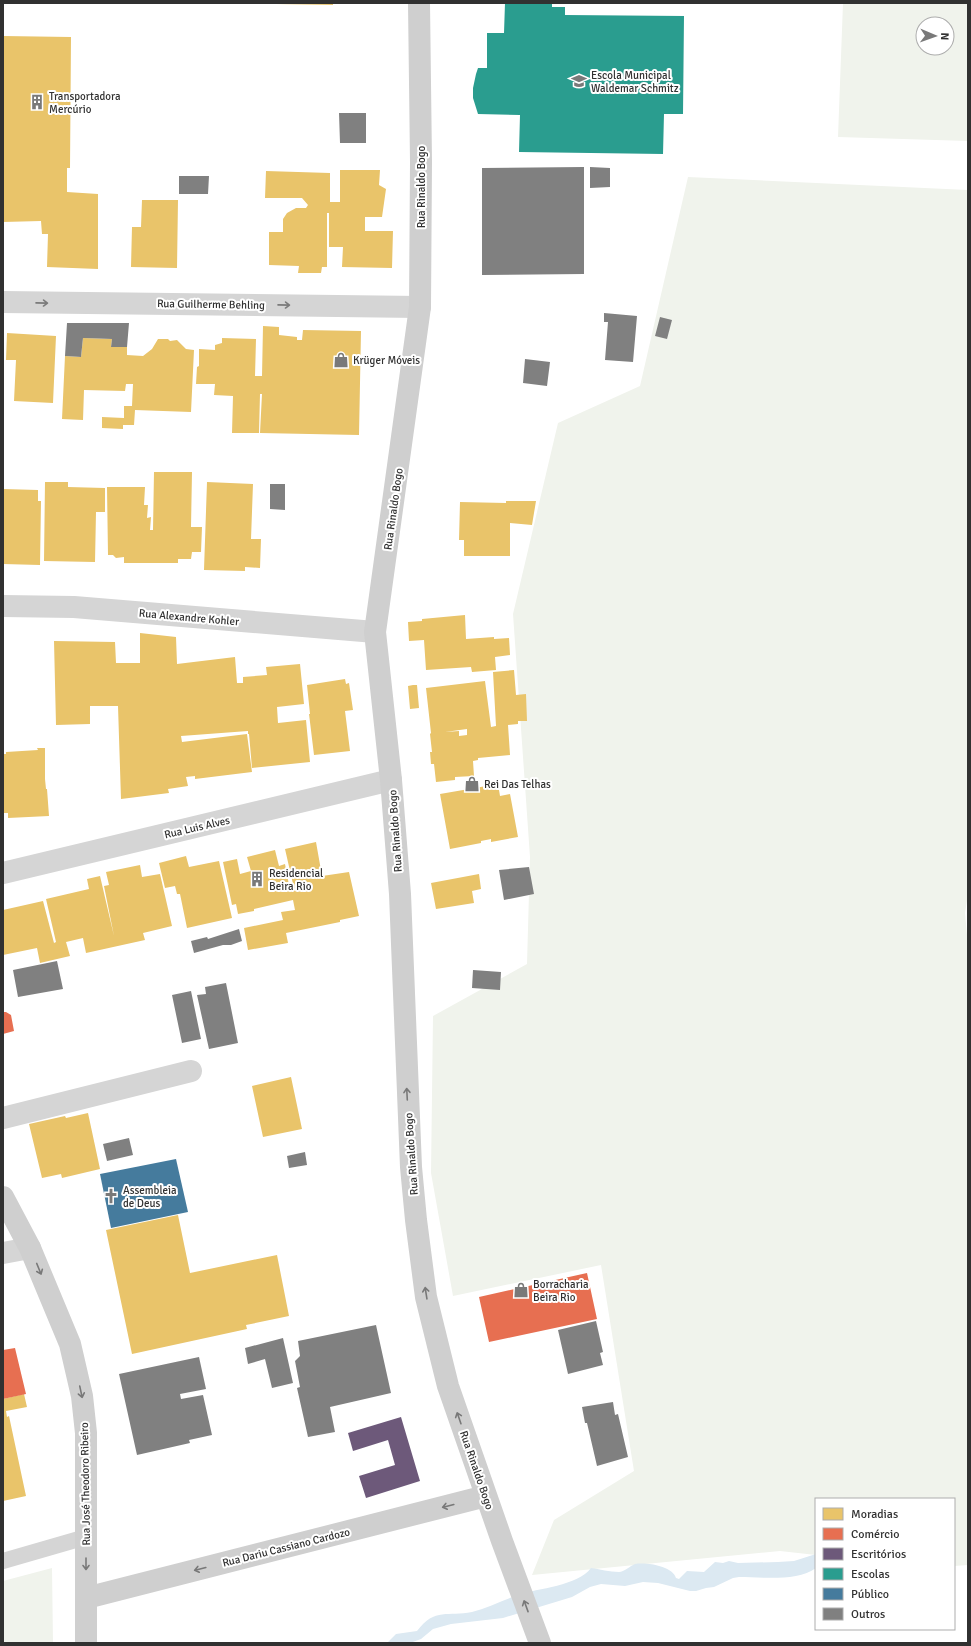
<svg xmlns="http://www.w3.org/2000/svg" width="971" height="1646" font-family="Signika,sans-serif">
<rect width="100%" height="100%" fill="#fff"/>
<path fill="#f0f3ec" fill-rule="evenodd" d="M 843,3 L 968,3 L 968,141 L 838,137 ZM 923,24 L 947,24 L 947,48 L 923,48 Z
M 688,177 L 968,190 L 968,894 L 965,913 L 968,946 L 968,1565 L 954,1566 L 954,1499 L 816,1499 L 816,1555 L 780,1551 L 532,1575 L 554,1520 L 634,1471 L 601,1265 L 453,1296 L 431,1173 L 433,1016 L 527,964 L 530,857 L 513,614 L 558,423 L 640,386 Z
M 52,1568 L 53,1643 L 3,1643 L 3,1581 Z"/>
<path fill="#dce9f2" d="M 816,1554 L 816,1568 C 797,1582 761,1577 739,1577 L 733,1578 L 714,1587 L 706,1588 L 696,1591 L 690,1591 L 658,1583 L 643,1582 L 625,1586 L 601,1584 L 590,1587 L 572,1597 L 503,1618 L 451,1624 L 433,1629 L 421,1639 L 410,1643 L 387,1643 L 396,1634 L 417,1631 C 435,1607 448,1617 472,1612 C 487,1608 503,1600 518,1595 C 538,1588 578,1586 591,1568 C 599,1569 610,1572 619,1572 C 624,1572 630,1566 635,1564 C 646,1562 673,1566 676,1578 L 679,1579 L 687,1571 L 704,1572 L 715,1562 L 723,1563 L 729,1561 L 738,1563 L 778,1562 L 794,1561 Z"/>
<path fill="#e9c46a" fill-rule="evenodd" d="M 276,3 L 333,3 L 333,5 L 276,4 Z
M 3,36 L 71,37 L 70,168 L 67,168 L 67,192 L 98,194 L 98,269 L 47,267 L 48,234 L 42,234 L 41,221 L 3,222 Z
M 340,170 L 380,170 L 379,185 L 386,189 L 382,217 L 365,217 L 365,231 L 393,231 L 392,268 L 342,267 L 343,247 L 329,247 L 329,213 L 327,213 L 327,267 L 322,267 L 321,273 L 298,273 L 299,266 L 269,265 L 269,232 L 283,232 L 283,219 L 287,213 L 296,208 L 306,208 L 308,205 L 302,198 L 265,198 L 266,171 L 330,173 L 330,202 L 340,202 Z
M 142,200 L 178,200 L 177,268 L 131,267 L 132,227 L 141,227 Z
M 263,326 L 279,327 L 279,335 L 297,337 L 297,340 L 302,340 L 303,330 L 361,331 L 359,435 L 260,433 L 262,394 L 260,394 L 259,433 L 232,433 L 233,396 L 214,395 L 215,384 L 196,384 L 197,367 L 199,366 L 199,349 L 215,350 L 215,345 L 222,343 L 222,338 L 256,339 L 255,376 L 262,376 Z
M 7,333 L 56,336 L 53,403 L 14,401 L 16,360 L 6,360 Z
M 83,338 L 112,339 L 111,347 L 127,347 L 127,355 L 143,356 L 152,349 L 158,339 L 168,339 L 170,341 L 177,340 L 186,349 L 194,350 L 191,412 L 135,410 L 134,425 L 123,425 L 123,429 L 102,428 L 102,417 L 124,418 L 124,406 L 132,406 L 133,384 L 126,384 L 125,391 L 84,390 L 83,420 L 62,419 L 65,356 L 81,357 Z
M 154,472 L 192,472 L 191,527 L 202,527 L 201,552 L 192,552 L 191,559 L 178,559 L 178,563 L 124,563 L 124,557 L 116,558 L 113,555 L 108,555 L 107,487 L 145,487 L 144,505 L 148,505 L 147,518 L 151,517 L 150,530 L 153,530 Z
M 45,482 L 68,482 L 68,487 L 105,488 L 105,512 L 96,512 L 95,562 L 44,561 Z
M 207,482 L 253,484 L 251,539 L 261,539 L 260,568 L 245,567 L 245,571 L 204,570 Z
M 3,489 L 38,490 L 38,501 L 41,501 L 40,565 L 3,564 Z
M 506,501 L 536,501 L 532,525 L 510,523 L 510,556 L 464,556 L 464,540 L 459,540 L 460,502 L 506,503 Z
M 465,615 L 466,639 L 494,637 L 494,639 L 509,638 L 510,655 L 495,657 L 496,670 L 472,672 L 471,667 L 426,670 L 424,640 L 409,641 L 408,622 L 422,621 L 422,619 Z
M 140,633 L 176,637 L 177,664 L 235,657 L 237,683 L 243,683 L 243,677 L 267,675 L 266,667 L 300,664 L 304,704 L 277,707 L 278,723 L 306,720 L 310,762 L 252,768 L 249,734 L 248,734 L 248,731 L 181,736 L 182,742 L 247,734 L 252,772 L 195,779 L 195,776 L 186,777 L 188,786 L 168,789 L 169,793 L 121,799 L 118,706 L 90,706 L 90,724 L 56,725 L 54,641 L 115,642 L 116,663 L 140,663 Z
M 514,670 L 516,695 L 526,694 L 527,721 L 518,721 L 518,724 L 508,725 L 510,755 L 478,758 L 478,760 L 473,761 L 474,776 L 455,777 L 455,780 L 436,782 L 434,764 L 431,764 L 430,752 L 432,752 L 430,734 L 431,733 L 426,688 L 485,681 L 491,727 L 496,726 L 493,672 ZM 467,729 L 467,735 L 459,736 L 459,731 L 445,732 Z
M 345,679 L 346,684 L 349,683 L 353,710 L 345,711 L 350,751 L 314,755 L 309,714 L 310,714 L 307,685 Z
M 413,685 L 417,685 L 419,708 L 410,709 L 408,686 Z
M 37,748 L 45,748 L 45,779 L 46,789 L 47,789 L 49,816 L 8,818 L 8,813 L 4,813 L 3,754 L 6,754 L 6,752 L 38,750 Z
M 498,784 L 500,796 L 510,794 L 518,837 L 491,842 L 491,839 L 481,841 L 481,843 L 450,849 L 440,794 Z
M 316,842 L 322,876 L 349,872 L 359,916 L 340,920 L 340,922 L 286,933 L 288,943 L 248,950 L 244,928 L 283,920 L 281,912 L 295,910 L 293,900 L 254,909 L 254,911 L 238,914 L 236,904 L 232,905 L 223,862 L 237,859 L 240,874 L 251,871 L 247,857 L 275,850 L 279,866 L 285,864 L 289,885 L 293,884 L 285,849 Z
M 186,856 L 189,867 L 219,861 L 232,918 L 187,928 L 180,894 L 177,894 L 175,886 L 165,888 L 159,863 Z
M 140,865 L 142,877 L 160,874 L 172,926 L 143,933 L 145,940 L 86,953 L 83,938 L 66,942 L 70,956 L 40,963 L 37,948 L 3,955 L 3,910 L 43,901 L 54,943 L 56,942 L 46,899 L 89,889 L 87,879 L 100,876 L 114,936 L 104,886 L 109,885 L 106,872 Z
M 479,874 L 481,889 L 472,891 L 474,903 L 436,909 L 431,883 Z
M 291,1077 L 302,1129 L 263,1137 L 252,1086 Z
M 88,1113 L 100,1169 L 62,1178 L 61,1174 L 42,1178 L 29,1124 L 65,1116 L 66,1118 Z
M 178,1215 L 190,1273 L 277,1255 L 289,1316 L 246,1325 L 247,1329 L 132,1354 L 106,1230 Z
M 24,1394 L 27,1407 L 6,1411 L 7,1417 L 9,1416 L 26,1496 L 3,1501 L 3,1399 Z"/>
<path fill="#e76f51" d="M 3,1012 L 6,1012 L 11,1015 L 14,1031 L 3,1034 Z
M 587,1273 L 597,1319 L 489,1342 L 479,1297 Z
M 15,1348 L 26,1394 L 3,1399 L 3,1350 Z"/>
<path fill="#6d597a" d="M 401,1417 L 420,1481 L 366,1498 L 359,1476 L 395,1465 L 388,1440 L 353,1451 L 348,1433 Z"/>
<path fill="#2a9d8f" d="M 505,3 L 552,3 L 552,7 L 565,7 L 565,15 L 684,16 L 683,114 L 664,114 L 663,154 L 519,152 L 520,115 L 478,114 L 473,98 L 473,88 L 476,74 L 478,68 L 487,68 L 487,33 L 504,33 Z"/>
<path fill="#457b9d" d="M 176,1159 L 188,1212 L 111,1228 L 100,1174 Z"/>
<path fill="#808080" d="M 339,113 L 366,113 L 366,143 L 340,143 Z
M 584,167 L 584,274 L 482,275 L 482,168 Z
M 590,167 L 610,168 L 610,187 L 590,188 Z
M 179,176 L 209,176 L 208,194 L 179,194 Z
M 604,313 L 637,316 L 633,362 L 605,360 L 608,322 L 604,322 Z
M 660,317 L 672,320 L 667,339 L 655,336 Z
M 67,323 L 129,323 L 127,347 L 111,347 L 112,339 L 83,338 L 81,357 L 65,356 Z
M 525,359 L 550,362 L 547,386 L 523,383 Z
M 270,484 L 285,484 L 285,510 L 270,509 Z
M 529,867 L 534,894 L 504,900 L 499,870 Z
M 239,929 L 242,941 L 231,945 L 223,945 L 194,953 L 191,941 L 207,937 L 208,939 Z
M 57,961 L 63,989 L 18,997 L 13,970 Z
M 473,970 L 501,972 L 500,990 L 472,988 Z
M 226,983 L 238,1043 L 209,1049 L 197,995 L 206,994 L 205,987 Z
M 191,991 L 201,1039 L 182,1043 L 172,995 Z
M 129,1138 L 133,1155 L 107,1161 L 103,1144 Z
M 305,1152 L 307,1165 L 289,1168 L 287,1156 Z
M 596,1321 L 603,1352 L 600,1353 L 603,1365 L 568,1374 L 558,1330 Z
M 376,1325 L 391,1393 L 330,1407 L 335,1432 L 308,1437 L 297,1388 L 300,1387 L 295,1361 L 300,1356 L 298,1341 Z
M 283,1338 L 293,1383 L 272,1388 L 265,1359 L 248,1364 L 245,1348 Z
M 199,1357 L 206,1389 L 180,1394 L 181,1399 L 203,1395 L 212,1435 L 189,1440 L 190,1443 L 137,1455 L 119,1374 Z
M 613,1402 L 615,1415 L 618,1414 L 628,1457 L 597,1466 L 587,1423 L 585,1423 L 582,1407 Z"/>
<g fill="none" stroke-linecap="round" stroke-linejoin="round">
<path stroke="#d5d5d5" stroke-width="16" d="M 3,1561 L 86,1537"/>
<path stroke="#d5d5d5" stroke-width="22" d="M 3,302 L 420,307
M 3,606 L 74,607 L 375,632
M 3,873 L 391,780
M 3,1118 L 191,1071
M 3,1253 L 30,1248"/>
<path stroke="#cfcfcf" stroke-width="22" d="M 419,3 L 421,162 L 420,307 L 375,632 L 391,780 L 400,894 L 411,1167 L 416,1220 L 426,1297 L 448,1386 L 502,1541 L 540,1643
M 3,1197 L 30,1248 L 70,1344 L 82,1396 L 86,1433 L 86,1643
M 86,1598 L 486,1496"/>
</g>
<defs><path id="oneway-shaft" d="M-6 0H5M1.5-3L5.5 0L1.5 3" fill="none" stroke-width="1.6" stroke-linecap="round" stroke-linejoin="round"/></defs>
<g stroke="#7b7b7b">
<use href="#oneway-shaft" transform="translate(42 303) rotate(1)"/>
<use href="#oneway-shaft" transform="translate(284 305) rotate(1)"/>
</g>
<g stroke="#787878">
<use href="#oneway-shaft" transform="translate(407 1094) rotate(-93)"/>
<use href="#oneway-shaft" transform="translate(39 1269) rotate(68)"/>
<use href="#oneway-shaft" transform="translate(426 1293) rotate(-99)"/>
<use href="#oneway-shaft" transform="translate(81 1392) rotate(78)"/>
<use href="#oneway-shaft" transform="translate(459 1418) rotate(-109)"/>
<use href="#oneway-shaft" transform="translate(448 1506) rotate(166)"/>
<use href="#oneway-shaft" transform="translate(86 1564) rotate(90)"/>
<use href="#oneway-shaft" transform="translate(200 1569) rotate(166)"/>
<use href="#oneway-shaft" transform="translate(526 1606) rotate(-110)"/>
</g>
<defs>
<g id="school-bare" transform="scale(1.2)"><path d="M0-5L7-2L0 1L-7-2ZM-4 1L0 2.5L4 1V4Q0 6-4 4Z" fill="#797979" stroke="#fff" stroke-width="2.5" paint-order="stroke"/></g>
<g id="building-bare" transform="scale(1.2)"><path d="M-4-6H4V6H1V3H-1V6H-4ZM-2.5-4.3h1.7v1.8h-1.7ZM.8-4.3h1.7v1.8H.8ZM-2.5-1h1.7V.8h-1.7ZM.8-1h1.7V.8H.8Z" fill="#797979" stroke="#fff" stroke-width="2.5" paint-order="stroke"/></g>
<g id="shop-bare" transform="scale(1.2)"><path d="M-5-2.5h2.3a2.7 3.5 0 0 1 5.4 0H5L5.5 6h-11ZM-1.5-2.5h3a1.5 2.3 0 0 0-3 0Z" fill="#797979" stroke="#fff" stroke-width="2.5" paint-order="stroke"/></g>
<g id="church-bare" transform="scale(1.2)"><path d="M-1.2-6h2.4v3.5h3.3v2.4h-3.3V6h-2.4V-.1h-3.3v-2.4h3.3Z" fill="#797979" stroke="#fff" stroke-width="2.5" paint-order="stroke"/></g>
</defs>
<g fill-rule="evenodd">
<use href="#school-bare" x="579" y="81"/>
<use href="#building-bare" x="37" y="102"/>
<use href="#shop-bare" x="341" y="360"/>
<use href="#shop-bare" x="472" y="784"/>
<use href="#building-bare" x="257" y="879"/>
<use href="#church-bare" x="111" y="1196"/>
<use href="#shop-bare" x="521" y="1290"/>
</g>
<g text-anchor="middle" stroke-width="4" stroke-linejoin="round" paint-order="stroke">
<g font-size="11" fill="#313131" stroke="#fff" text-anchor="start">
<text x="591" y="79">Escola Municipal<tspan x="591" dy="13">Waldemar Schmitz</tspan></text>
<text x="49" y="100">Transportadora<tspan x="49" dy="13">Mercúrio</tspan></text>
<text x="353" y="364">Krüger Móveis</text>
<text x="484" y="788">Rei Das Telhas</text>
<text x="269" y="877">Residencial<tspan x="269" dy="13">Beira Rio</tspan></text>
<text x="123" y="1194">Assembleia<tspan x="123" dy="13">de Deus</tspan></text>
<text x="533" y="1288">Borracharia<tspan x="533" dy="13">Beira Rio</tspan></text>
</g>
<g font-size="11" fill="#313131" stroke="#fff">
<text transform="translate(421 187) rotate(-90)" y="4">Rua Rinaldo Bogo</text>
<text transform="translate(211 304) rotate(1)" y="4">Rua Guilherme Behling</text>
<text transform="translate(393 509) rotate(-82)" y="4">Rua Rinaldo Bogo</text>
<text transform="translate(189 617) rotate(5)" y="4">Rua Alexandre Kohler</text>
<text transform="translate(197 827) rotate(-13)" y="4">Rua Luis Alves</text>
<text transform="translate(395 831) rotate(-94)" y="4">Rua Rinaldo Bogo</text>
<text transform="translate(411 1154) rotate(-94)" y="4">Rua Rinaldo Bogo</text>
<text transform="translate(477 1470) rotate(71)" y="4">Rua Rinaldo Bogo</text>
<text transform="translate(85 1484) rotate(-91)" y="4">Rua José Theodoro Ribeiro</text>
<text transform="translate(286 1547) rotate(-14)" y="4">Rua Dariu Cassiano Cardozo</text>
</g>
</g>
<rect width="971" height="1646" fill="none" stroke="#313131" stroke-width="8"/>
<rect x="815" y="1498" width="140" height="132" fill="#ffffff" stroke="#adadad"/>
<rect x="823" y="1508" width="20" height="12" fill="#e9c46a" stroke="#adadad"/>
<text x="851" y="1518" font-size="12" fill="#313131">Moradias</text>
<rect x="823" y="1528" width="20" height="12" fill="#e76f51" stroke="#adadad"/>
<text x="851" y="1538" font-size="12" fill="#313131">Comércio</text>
<rect x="823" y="1548" width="20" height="12" fill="#6d597a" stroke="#adadad"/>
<text x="851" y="1558" font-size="12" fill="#313131">Escritórios</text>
<rect x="823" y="1568" width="20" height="12" fill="#2a9d8f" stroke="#adadad"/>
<text x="851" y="1578" font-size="12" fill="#313131">Escolas</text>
<rect x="823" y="1588" width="20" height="12" fill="#457b9d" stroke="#adadad"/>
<text x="851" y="1598" font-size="12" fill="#313131">Público</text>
<rect x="823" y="1608" width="20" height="12" fill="#808080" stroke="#adadad"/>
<text x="851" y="1618" font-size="12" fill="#313131">Outros</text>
<g transform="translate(935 36) rotate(92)"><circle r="19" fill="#ffffff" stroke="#adadad"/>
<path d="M0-3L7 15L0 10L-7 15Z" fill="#797979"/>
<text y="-6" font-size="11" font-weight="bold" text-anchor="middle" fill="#313131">N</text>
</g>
</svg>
